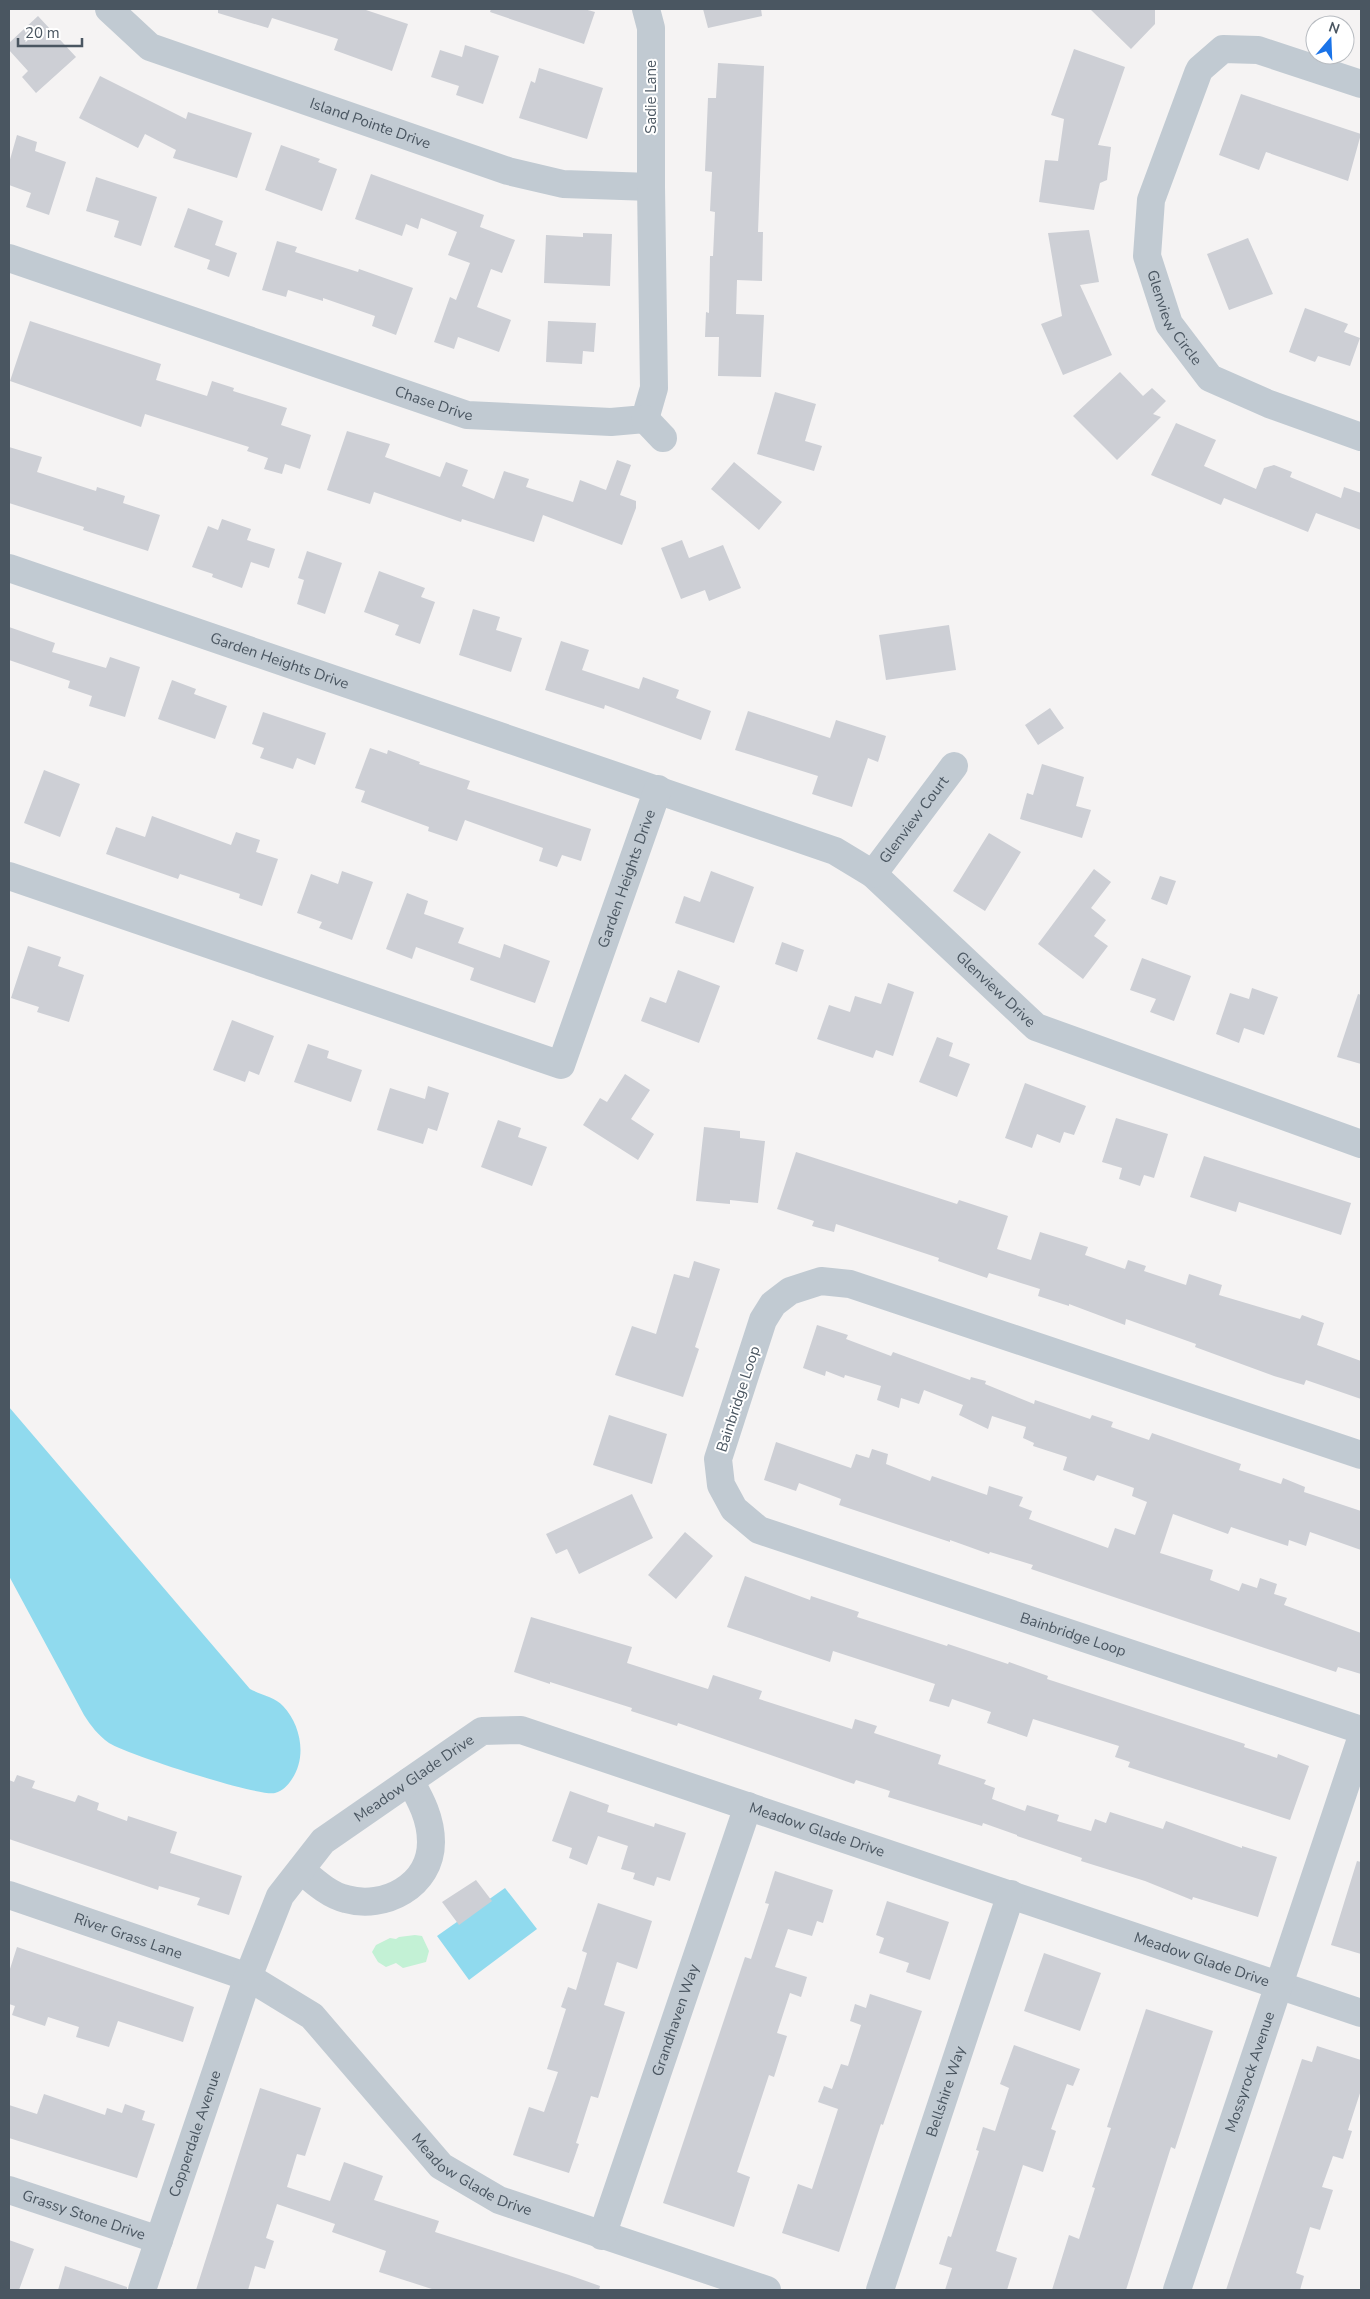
<svg xmlns="http://www.w3.org/2000/svg" width="1370" height="2299" font-family="'Nunito Sans',sans-serif">
<rect width="100%" height="100%" fill="#f5f3f3"/>
<path fill="#c3f1d5" d="M 415,1935 L 422,1936 L 429,1951 L 426,1962 L 403,1968 L 396,1963 L 386,1967 L 378,1962 L 372,1952 L 376,1945 L 390,1938 L 396,1939 L 399,1937 Z"/>
<path fill="#90daee" d="M 9,1407 L 250,1689 C 261,1695 275,1697 283,1706 C 301,1725 307,1757 292,1779 C 288,1785 283,1791 275,1793 C 258,1797 126,1754 109,1743 C 98,1735 91,1726 84,1715 L 9,1576 Z
M 505,1888 L 537,1929 L 469,1980 L 437,1936 Z"/>
<path fill="#cdcfd5" d="M 218,9 L 363,9 L 408,24 L 392,71 L 334,50 L 338,39 L 272,18 L 268,28 L 218,13 Z
M 491,9 L 584,9 L 595,12 L 584,44 L 490,12 Z
M 703,9 L 761,9 L 762,16 L 708,28 Z
M 1090,9 L 1155,9 L 1155,24 L 1131,49 Z
M 38,16 L 76,57 L 36,93 L 22,77 L 28,71 L 9,50 L 9,43 Z
M 465,45 L 499,56 L 483,104 L 456,95 L 459,86 L 431,77 L 440,50 L 462,57 Z
M 1074,49 L 1125,67 L 1098,145 L 1111,147 L 1107,180 L 1100,183 L 1094,210 L 1039,202 L 1045,160 L 1058,161 L 1064,119 L 1051,115 Z
M 718,63 L 764,66 L 758,232 L 763,232 L 762,281 L 737,280 L 736,314 L 764,315 L 761,377 L 718,376 L 719,337 L 705,337 L 706,312 L 709,313 L 710,256 L 713,256 L 715,212 L 710,211 L 712,172 L 705,171 L 708,98 L 716,98 Z
M 539,68 L 603,88 L 587,139 L 519,118 L 531,81 L 535,83 Z
M 100,76 L 186,119 L 188,112 L 252,133 L 237,178 L 173,158 L 176,150 L 145,134 L 138,148 L 79,118 Z
M 1241,94 L 1361,134 L 1348,181 L 1266,152 L 1259,170 L 1219,155 Z
M 17,135 L 37,142 L 35,151 L 66,162 L 49,215 L 26,207 L 31,193 L 9,185 L 9,163 Z
M 281,145 L 320,159 L 318,162 L 337,169 L 322,211 L 265,190 Z
M 371,174 L 484,215 L 480,227 L 515,240 L 502,273 L 491,269 L 477,307 L 511,320 L 499,352 L 458,337 L 454,349 L 434,342 L 450,297 L 456,300 L 470,263 L 448,255 L 457,232 L 421,218 L 418,229 L 406,224 L 402,236 L 355,219 Z
M 96,177 L 157,197 L 141,246 L 114,237 L 119,221 L 86,211 Z
M 188,208 L 223,221 L 215,245 L 237,253 L 229,277 L 207,269 L 210,260 L 174,247 Z
M 1089,230 L 1099,282 L 1080,285 L 1112,355 L 1063,375 L 1041,324 L 1062,316 L 1048,233 Z
M 583,233 L 612,234 L 610,286 L 544,283 L 546,235 L 583,237 Z
M 1248,238 L 1273,294 L 1229,310 L 1207,254 Z
M 277,241 L 297,247 L 295,252 L 358,272 L 359,269 L 413,288 L 396,335 L 372,326 L 375,316 L 323,298 L 323,301 L 288,290 L 286,297 L 262,290 Z
M 1305,308 L 1348,324 L 1344,332 L 1360,338 L 1350,366 L 1318,356 L 1315,362 L 1289,352 Z
M 30,321 L 161,364 L 156,380 L 207,396 L 212,381 L 234,388 L 233,391 L 287,408 L 281,425 L 311,435 L 300,469 L 285,464 L 282,474 L 264,469 L 268,458 L 247,451 L 249,447 L 145,414 L 141,427 L 10,381 Z
M 548,321 L 596,323 L 594,352 L 583,351 L 582,364 L 546,362 Z
M 1120,372 L 1143,396 L 1152,388 L 1166,401 L 1153,414 L 1161,417 L 1117,460 L 1073,416 Z
M 775,392 L 816,404 L 805,441 L 822,446 L 814,471 L 757,454 Z
M 1176,423 L 1216,440 L 1204,466 L 1256,489 L 1264,468 L 1274,465 L 1292,472 L 1290,477 L 1341,498 L 1344,487 L 1361,493 L 1361,530 L 1316,513 L 1308,532 L 1224,498 L 1221,505 L 1151,475 Z
M 347,431 L 390,444 L 385,457 L 440,477 L 446,462 L 468,470 L 462,486 L 494,499 L 504,471 L 529,479 L 526,487 L 573,502 L 580,480 L 606,490 L 617,460 L 631,465 L 620,495 L 636,501 L 636,508 L 622,545 L 543,515 L 534,542 L 462,519 L 461,522 L 374,492 L 370,504 L 327,490 Z
M 9,447 L 42,457 L 37,472 L 96,491 L 97,487 L 125,496 L 123,503 L 160,515 L 148,551 L 83,530 L 84,527 L 9,503 Z
M 734,462 L 782,502 L 759,530 L 711,489 Z
M 222,519 L 251,529 L 247,540 L 275,549 L 269,568 L 251,562 L 242,588 L 212,577 L 213,574 L 192,567 L 208,526 L 218,530 Z
M 682,540 L 689,558 L 723,545 L 741,588 L 709,601 L 705,590 L 681,599 L 661,548 Z
M 307,551 L 342,563 L 325,614 L 297,604 L 304,580 L 298,578 Z
M 379,571 L 425,588 L 421,597 L 435,602 L 420,644 L 395,635 L 399,625 L 364,612 Z
M 473,609 L 500,617 L 496,630 L 522,638 L 511,672 L 459,655 Z
M 949,625 L 956,670 L 886,680 L 879,635 Z
M 9,627 L 55,643 L 52,652 L 106,668 L 110,657 L 140,667 L 125,717 L 89,706 L 92,696 L 68,688 L 70,681 L 9,660 Z
M 561,641 L 589,650 L 582,670 L 639,689 L 643,677 L 679,690 L 676,698 L 711,711 L 701,740 L 605,705 L 604,709 L 545,690 Z
M 172,680 L 196,689 L 194,694 L 227,706 L 215,739 L 158,719 Z
M 1050,708 L 1064,728 L 1038,745 L 1025,725 Z
M 748,711 L 830,738 L 836,720 L 886,736 L 878,762 L 868,758 L 852,807 L 812,794 L 818,776 L 735,750 Z
M 263,712 L 326,733 L 315,765 L 297,758 L 293,769 L 260,758 L 264,748 L 252,744 Z
M 370,748 L 387,754 L 388,750 L 420,762 L 419,764 L 470,781 L 467,789 L 591,829 L 581,861 L 562,855 L 557,867 L 539,861 L 543,848 L 465,820 L 457,841 L 428,831 L 429,827 L 361,802 L 365,791 L 355,788 Z
M 1042,764 L 1084,777 L 1076,806 L 1091,810 L 1082,838 L 1020,819 L 1027,793 L 1033,795 Z
M 44,770 L 80,784 L 60,837 L 24,823 Z
M 152,816 L 231,845 L 236,832 L 260,840 L 256,852 L 278,859 L 262,906 L 239,898 L 240,894 L 180,874 L 178,879 L 106,854 L 116,827 L 145,837 Z
M 989,833 L 1021,852 L 985,911 L 953,891 Z
M 1094,869 L 1111,882 L 1091,908 L 1106,920 L 1094,936 L 1108,946 L 1083,979 L 1038,944 Z
M 342,871 L 373,882 L 352,940 L 319,928 L 322,922 L 297,913 L 311,874 L 338,884 Z
M 711,871 L 754,887 L 734,943 L 675,923 L 684,896 L 700,902 Z
M 1160,876 L 1176,881 L 1167,905 L 1151,899 Z
M 407,893 L 428,901 L 424,914 L 464,928 L 458,943 L 500,958 L 504,944 L 550,961 L 535,1003 L 470,980 L 474,968 L 416,947 L 412,959 L 386,949 Z
M 782,942 L 804,950 L 797,972 L 775,964 Z
M 28,946 L 61,957 L 58,966 L 84,975 L 69,1022 L 37,1012 L 39,1007 L 11,998 Z
M 1142,958 L 1191,976 L 1174,1021 L 1150,1012 L 1156,999 L 1130,990 Z
M 678,970 L 720,986 L 699,1043 L 641,1021 L 650,997 L 666,1003 Z
M 888,983 L 914,992 L 893,1056 L 876,1050 L 873,1058 L 817,1039 L 829,1005 L 850,1012 L 855,996 L 881,1004 Z
M 1252,988 L 1278,997 L 1264,1035 L 1244,1028 L 1239,1043 L 1216,1034 L 1230,993 L 1249,999 Z
M 1358,994 L 1361,995 L 1361,1064 L 1337,1057 Z
M 232,1020 L 274,1036 L 259,1075 L 249,1071 L 245,1082 L 213,1070 Z
M 937,1037 L 953,1043 L 949,1056 L 970,1064 L 957,1097 L 919,1082 Z
M 308,1044 L 329,1051 L 327,1058 L 362,1070 L 351,1102 L 294,1082 Z
M 625,1074 L 650,1090 L 631,1119 L 654,1134 L 638,1160 L 583,1125 L 600,1098 L 607,1102 Z
M 1025,1083 L 1086,1106 L 1074,1135 L 1064,1132 L 1060,1143 L 1037,1134 L 1032,1148 L 1005,1138 Z
M 428,1086 L 449,1093 L 437,1131 L 428,1128 L 423,1144 L 377,1130 L 390,1088 L 425,1099 Z
M 1116,1118 L 1168,1134 L 1154,1178 L 1144,1175 L 1140,1186 L 1119,1179 L 1122,1168 L 1102,1162 Z
M 498,1120 L 521,1128 L 518,1137 L 547,1147 L 532,1186 L 481,1167 Z
M 704,1127 L 740,1131 L 740,1138 L 765,1141 L 758,1203 L 730,1200 L 730,1204 L 696,1201 Z
M 796,1152 L 957,1204 L 959,1200 L 1008,1216 L 997,1249 L 1031,1260 L 1040,1232 L 1088,1247 L 1085,1255 L 1125,1269 L 1128,1260 L 1146,1266 L 1144,1271 L 1186,1285 L 1189,1274 L 1222,1285 L 1219,1295 L 1300,1319 L 1302,1315 L 1324,1323 L 1317,1345 L 1361,1361 L 1361,1399 L 1306,1380 L 1304,1385 L 1274,1376 L 1195,1347 L 1196,1344 L 1126,1319 L 1125,1325 L 1069,1304 L 1069,1306 L 1038,1296 L 1040,1289 L 989,1273 L 987,1278 L 938,1261 L 939,1258 L 836,1224 L 834,1232 L 812,1226 L 814,1221 L 777,1209 Z
M 1204,1156 L 1351,1203 L 1341,1235 L 1239,1202 L 1236,1212 L 1190,1197 Z
M 694,1261 L 720,1269 L 695,1347 L 699,1349 L 683,1397 L 615,1375 L 632,1326 L 656,1334 L 674,1274 L 689,1278 Z
M 817,1325 L 848,1335 L 846,1339 L 891,1356 L 893,1352 L 970,1380 L 971,1377 L 986,1381 L 985,1384 L 1034,1404 L 1035,1400 L 1090,1419 L 1092,1415 L 1113,1422 L 1111,1427 L 1149,1440 L 1152,1433 L 1192,1447 L 1241,1464 L 1239,1470 L 1281,1484 L 1283,1478 L 1305,1487 L 1304,1492 L 1361,1511 L 1361,1550 L 1310,1532 L 1306,1546 L 1289,1540 L 1288,1546 L 1231,1527 L 1228,1534 L 1173,1514 L 1160,1553 L 1213,1570 L 1210,1580 L 1239,1591 L 1242,1583 L 1257,1588 L 1260,1578 L 1277,1584 L 1274,1594 L 1287,1598 L 1284,1605 L 1361,1633 L 1361,1674 L 1338,1667 L 1336,1672 L 1031,1569 L 1033,1565 L 990,1552 L 989,1554 L 950,1540 L 950,1542 L 839,1505 L 841,1499 L 799,1483 L 796,1491 L 764,1480 L 776,1442 L 851,1468 L 856,1454 L 869,1458 L 872,1449 L 888,1454 L 886,1464 L 930,1481 L 932,1476 L 987,1495 L 989,1486 L 1023,1497 L 1019,1506 L 1032,1511 L 1029,1519 L 1108,1548 L 1115,1528 L 1135,1535 L 1147,1502 L 1132,1496 L 1134,1488 L 1097,1475 L 1094,1481 L 1063,1470 L 1067,1457 L 1033,1446 L 1034,1443 L 1023,1438 L 1026,1427 L 992,1416 L 988,1429 L 959,1415 L 963,1405 L 924,1390 L 919,1404 L 901,1398 L 899,1408 L 877,1400 L 881,1386 L 845,1375 L 844,1378 L 826,1371 L 825,1376 L 803,1368 Z
M 609,1415 L 667,1434 L 652,1484 L 593,1465 Z
M 632,1494 L 653,1538 L 579,1574 L 567,1549 L 556,1554 L 546,1534 Z
M 685,1532 L 713,1556 L 676,1599 L 648,1575 Z
M 745,1576 L 810,1600 L 811,1596 L 859,1612 L 857,1617 L 947,1646 L 948,1644 L 1008,1664 L 1009,1662 L 1048,1676 L 1047,1679 L 1245,1744 L 1244,1747 L 1277,1758 L 1278,1754 L 1309,1766 L 1290,1820 L 1128,1767 L 1130,1762 L 1115,1757 L 1119,1746 L 1033,1719 L 1027,1737 L 987,1723 L 991,1712 L 952,1699 L 949,1707 L 929,1701 L 935,1684 L 833,1651 L 830,1662 L 727,1627 Z
M 531,1617 L 632,1647 L 627,1663 L 708,1689 L 713,1675 L 762,1691 L 759,1699 L 852,1729 L 855,1719 L 877,1726 L 874,1733 L 941,1755 L 938,1764 L 986,1780 L 984,1784 L 995,1788 L 992,1799 L 1025,1811 L 1027,1805 L 1059,1815 L 1057,1821 L 1091,1831 L 1095,1819 L 1106,1823 L 1110,1812 L 1163,1829 L 1166,1821 L 1242,1848 L 1242,1846 L 1277,1857 L 1258,1917 L 1193,1897 L 1192,1900 L 1145,1881 L 1081,1861 L 1082,1858 L 1017,1836 L 1017,1835 L 983,1823 L 982,1826 L 888,1797 L 890,1791 L 856,1780 L 854,1784 L 678,1723 L 677,1726 L 631,1711 L 632,1708 L 550,1682 L 550,1684 L 514,1672 Z
M 17,1775 L 35,1781 L 32,1788 L 75,1802 L 78,1795 L 99,1803 L 97,1810 L 127,1821 L 128,1816 L 177,1832 L 170,1853 L 242,1876 L 229,1915 L 197,1905 L 200,1898 L 159,1886 L 158,1890 L 9,1839 L 9,1780 L 14,1782 Z
M 570,1791 L 609,1805 L 607,1812 L 654,1827 L 655,1823 L 686,1833 L 670,1881 L 657,1877 L 654,1886 L 633,1879 L 635,1873 L 621,1869 L 628,1846 L 598,1836 L 587,1865 L 569,1858 L 572,1848 L 552,1841 Z
M 1357,1861 L 1361,1862 L 1361,1954 L 1331,1945 Z
M 775,1871 L 833,1890 L 823,1923 L 817,1921 L 812,1936 L 788,1929 L 775,1967 L 807,1977 L 801,1997 L 790,1993 L 777,2033 L 787,2036 L 774,2077 L 769,2075 L 737,2172 L 750,2177 L 734,2227 L 663,2203 L 745,1957 L 751,1959 L 769,1904 L 765,1903 Z
M 476,1880 L 492,1901 L 459,1925 L 442,1902 Z
M 887,1901 L 949,1922 L 930,1980 L 906,1972 L 909,1963 L 879,1953 L 884,1938 L 876,1935 Z
M 598,1903 L 652,1921 L 637,1969 L 617,1962 L 604,2005 L 625,2012 L 598,2098 L 591,2096 L 576,2143 L 579,2144 L 569,2173 L 513,2155 L 529,2107 L 544,2112 L 558,2072 L 547,2069 L 566,2009 L 561,2007 L 568,1987 L 576,1990 L 587,1953 L 582,1951 Z
M 17,1947 L 194,2007 L 183,2042 L 118,2021 L 109,2047 L 76,2037 L 79,2027 L 48,2017 L 45,2026 L 12,2015 L 15,2006 L 9,2004 L 9,1972 Z
M 1044,1953 L 1101,1973 L 1080,2031 L 1024,2011 Z
M 870,1994 L 922,2011 L 883,2125 L 881,2124 L 839,2252 L 782,2233 L 798,2184 L 812,2189 L 838,2109 L 818,2102 L 824,2086 L 832,2089 L 841,2064 L 848,2066 L 861,2025 L 850,2021 L 855,2004 L 866,2008 Z
M 1146,2009 L 1213,2031 L 1175,2149 L 1171,2147 L 1126,2290 L 1052,2290 L 1069,2235 L 1079,2239 L 1095,2188 L 1092,2187 L 1111,2128 L 1107,2127 Z
M 1014,2045 L 1080,2069 L 1073,2086 L 1067,2084 L 1051,2129 L 1056,2131 L 1043,2172 L 1023,2165 L 996,2251 L 1017,2258 L 1007,2290 L 945,2290 L 952,2268 L 939,2264 L 948,2236 L 951,2237 L 979,2151 L 976,2150 L 983,2127 L 995,2131 L 1009,2088 L 1000,2084 Z
M 1317,2046 L 1361,2060 L 1361,2090 L 1348,2130 L 1352,2131 L 1343,2159 L 1333,2156 L 1322,2187 L 1333,2190 L 1320,2230 L 1310,2227 L 1296,2273 L 1304,2276 L 1300,2290 L 1226,2290 L 1302,2059 L 1312,2062 Z
M 260,2088 L 321,2108 L 305,2156 L 297,2154 L 287,2187 L 330,2201 L 344,2162 L 383,2176 L 374,2200 L 439,2221 L 435,2232 L 569,2275 L 600,2286 L 599,2290 L 435,2290 L 379,2272 L 386,2251 L 332,2232 L 335,2224 L 277,2204 L 266,2238 L 274,2241 L 265,2269 L 255,2266 L 248,2290 L 196,2290 Z
M 44,2094 L 105,2115 L 107,2108 L 122,2113 L 125,2104 L 145,2111 L 142,2120 L 155,2124 L 137,2178 L 9,2138 L 9,2105 L 37,2114 Z
M 9,2240 L 34,2249 L 19,2290 L 9,2290 Z
M 65,2266 L 127,2287 L 127,2290 L 58,2290 Z"/>
<g fill="none" stroke-linecap="round" stroke-linejoin="round">
<g stroke="#c1cad2" stroke-width="28">
<path id="s1" d="M 109,9 L 150,47 L 508,171 L 563,184 L 651,187"/>
<path id="s2" d="M 1361,84 L 1258,50 L 1223,49 L 1200,69 L 1198,73 L 1151,200 L 1147,256 L 1169,324 L 1210,378 L 1269,404 L 1361,437"/>
<path id="s3" d="M 9,258 L 467,415 L 611,422 L 645,419 L 654,388 L 651,187 L 651,28 L 646,9"/>
<path d="M 645,419 L 663,438"/>
<path id="s4" d="M 9,568 L 835,851 L 873,874 L 1036,1027 L 1361,1144"/>
<path id="s5" d="M 873,874 L 954,766"/>
<path id="s6" d="M 9,876 L 561,1065 L 658,789"/>
<path id="s7" d="M 1361,1455 L 850,1284 L 821,1281 L 790,1291 L 773,1304 L 763,1320 L 718,1459 L 721,1485 L 734,1509 L 759,1530 L 1361,1730"/>
<path d="M 301,1870 C 314,1881 329,1895 346,1899 C 384,1910 431,1886 431,1842 C 431,1819 421,1800 410,1781"/>
<path id="s8" d="M 9,1895 L 248,1977 L 312,2016 L 441,2166 L 499,2200 L 767,2290"/>
<path id="s9" d="M 9,2190 L 159,2240"/>
<path id="s10" d="M 602,2236 L 748,1806"/>
<path id="s11" d="M 142,2290 L 248,1977 L 280,1896 L 323,1841 L 482,1731 L 521,1730 L 1361,2013"/>
<path id="s12" d="M 880,2290 L 1011,1894"/>
<path id="s13" d="M 1177,2290 L 1361,1739"/>
</g>
</g>
<g text-anchor="middle" stroke-width="4" stroke-linejoin="round" paint-order="stroke">
<g font-size="15" fill="#4a5661" stroke="#fff">
<text transform="translate(651 97) rotate(-90)" y="5">Sadie Lane</text>
<text dy="5" stroke="none"><textPath href="#s1" startOffset="289">Island Pointe Drive</textPath></text>
<text dy="5" stroke="none"><textPath href="#s2" startOffset="438">Glenview Circle</textPath></text>
<text dy="5" stroke="none"><textPath href="#s3" startOffset="449">Chase Drive</textPath></text>
<text dy="5" stroke="none"><textPath href="#s4" startOffset="286">Garden Heights Drive</textPath></text>
<text dy="5" stroke="none"><textPath href="#s5" startOffset="68">Glenview Court</textPath></text>
<text dy="5" stroke="none"><textPath href="#s6" startOffset="781">Garden Heights Drive</textPath></text>
<text dy="5" stroke="none"><textPath href="#s4" startOffset="1086">Glenview Drive</textPath></text>
<text transform="translate(738 1399) rotate(-72)" y="5">Bainbridge Loop</text>
<text dy="5" stroke="none"><textPath href="#s7" startOffset="1204">Bainbridge Loop</textPath></text>
<text dy="5" stroke="none"><textPath href="#s11" startOffset="598">Meadow Glade Drive</textPath></text>
<text dy="5" stroke="none"><textPath href="#s11" startOffset="1032">Meadow Glade Drive</textPath></text>
<text dy="5" stroke="none"><textPath href="#s8" startOffset="126">River Grass Lane</textPath></text>
<text dy="5" stroke="none"><textPath href="#s11" startOffset="1438">Meadow Glade Drive</textPath></text>
<text dy="5" stroke="none"><textPath href="#s10" startOffset="228">Grandhaven Way</textPath></text>
<text dy="5" stroke="none"><textPath href="#s13" startOffset="230">Mossyrock Avenue</textPath></text>
<text dy="5" stroke="none"><textPath href="#s12" startOffset="209">Bellshire Way</textPath></text>
<text dy="5" stroke="none"><textPath href="#s11" startOffset="165">Copperdale Avenue</textPath></text>
<text dy="5" stroke="none"><textPath href="#s8" startOffset="556">Meadow Glade Drive</textPath></text>
<text dy="5" stroke="none"><textPath href="#s9" startOffset="79">Grassy Stone Drive</textPath></text>
</g>
</g>
<rect width="1370" height="2299" fill="none" stroke="#4a5661" stroke-width="20"/>
<g transform="translate(1330 40) rotate(19)"><circle r="24" fill="#ffffff" stroke="#b7bbc0"/>
<path d="M0-4L9 19L0 12L-9 19Z" fill="#1a73e8"/>
<text y="-8" font-size="14" font-weight="bold" text-anchor="middle" fill="#4a5661">N</text>
</g>
<path d="M18 38v8h64v-8" fill="none" stroke="#4a5661" stroke-width="2.5"/>
<text x="25" y="38" font-size="15" fill="#4a5661" stroke="#ffffff" stroke-width="4" paint-order="stroke">20 m</text>
</svg>
